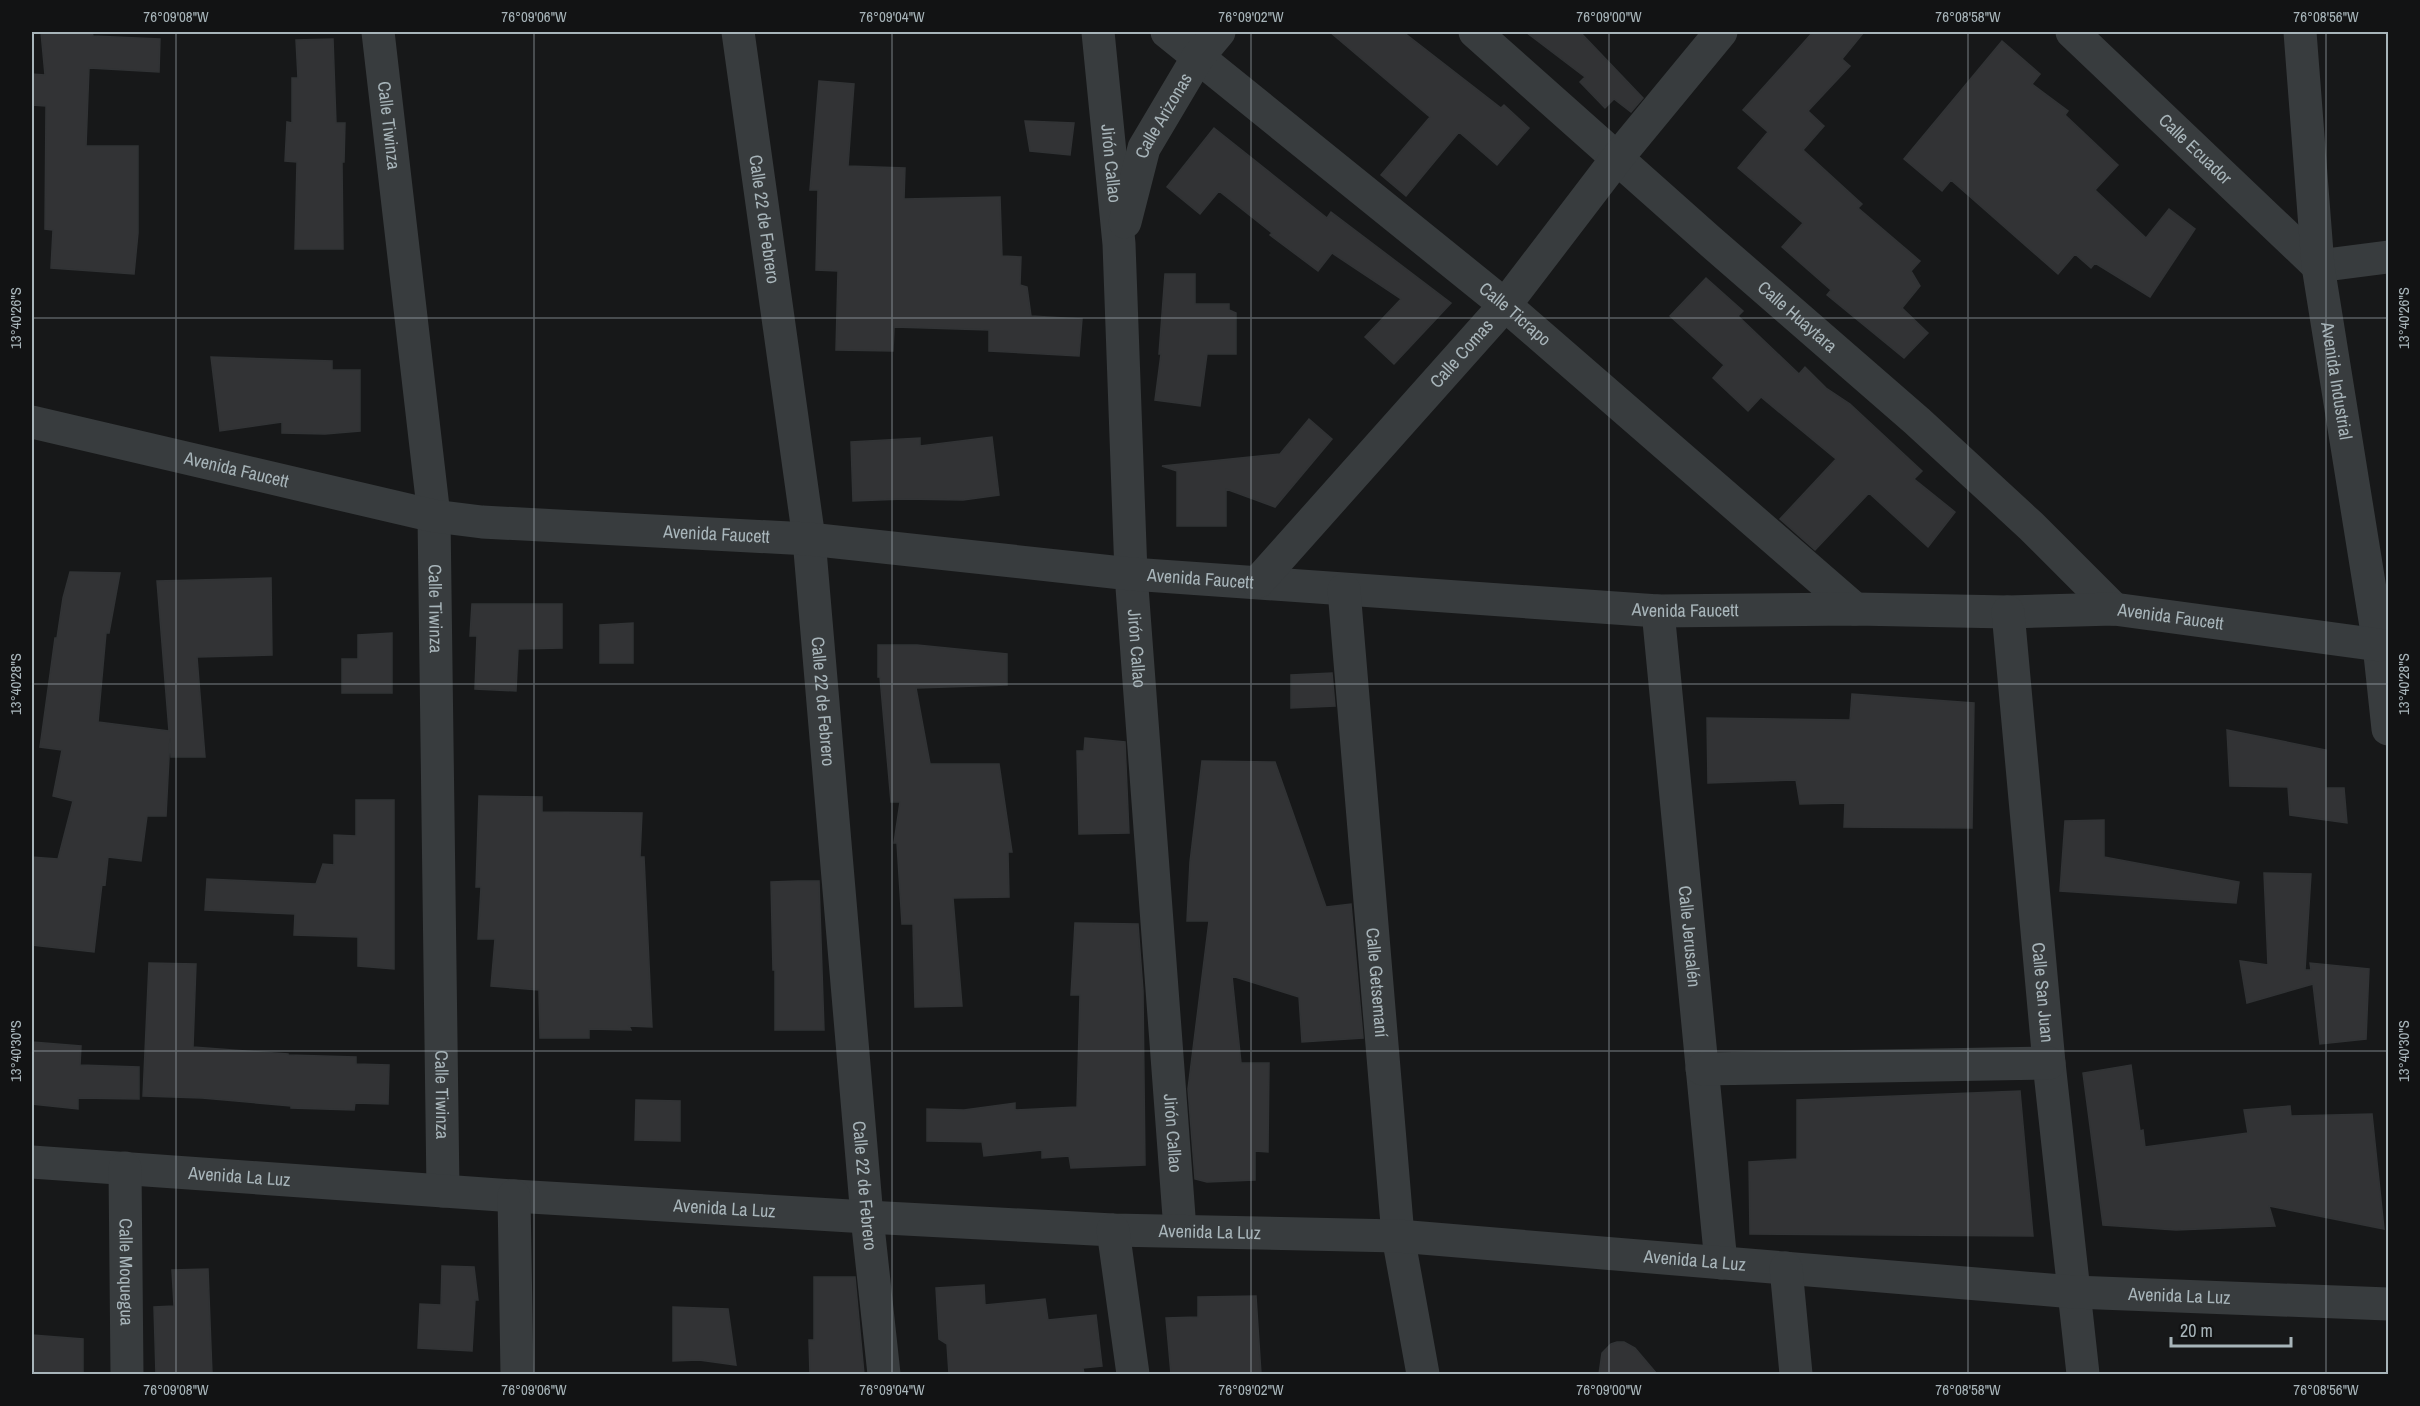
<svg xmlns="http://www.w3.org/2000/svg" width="2420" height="1406" font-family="'Archivo Narrow',sans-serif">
<rect width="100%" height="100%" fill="#171819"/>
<path fill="#323335" stroke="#313335" stroke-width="1.5" d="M 41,32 L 92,32 L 93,36 L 160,39 L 159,72 L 89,68 L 86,146 L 138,146 L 138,233 L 134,274 L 51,268 L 53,230 L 45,229 L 46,106 L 32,105 L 32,74 L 45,75 Z
M 1330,32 L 1403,32 L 1501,108 L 1504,105 L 1529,128 L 1497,165 L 1459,132 L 1406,196 L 1381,175 L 1430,117 Z
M 1526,32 L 1580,32 L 1643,98 L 1631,112 L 1614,99 L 1605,108 L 1580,82 L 1585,77 Z
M 1813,32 L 1864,32 L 1842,59 L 1850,66 L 1808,111 L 1824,126 L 1803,150 L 1862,204 L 1858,208 L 1920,261 L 1911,271 L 1920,286 L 1902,308 L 1928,333 L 1904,358 L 1827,295 L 1831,290 L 1782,247 L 1803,223 L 1738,168 L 1768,132 L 1743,110 Z
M 333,39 L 336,123 L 345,123 L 344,162 L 342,162 L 343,249 L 295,249 L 297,162 L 285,161 L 287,122 L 292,123 L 292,78 L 298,78 L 296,40 Z
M 2002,41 L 2040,74 L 2032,84 L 2068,111 L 2065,115 L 2118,165 L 2095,190 L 2146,238 L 2169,209 L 2195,229 L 2150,297 L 2095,263 L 2091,268 L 2075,254 L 2058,274 L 1951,180 L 1942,191 L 1904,159 Z
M 819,81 L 854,84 L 848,166 L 905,168 L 904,199 L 1000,197 L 1002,256 L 1021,257 L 1020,285 L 1027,287 L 1031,316 L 1082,319 L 1079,356 L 989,351 L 989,330 L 894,327 L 893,351 L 836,350 L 838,271 L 816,270 L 818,190 L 810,190 Z
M 1025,121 L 1074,123 L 1070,155 L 1030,151 Z
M 1214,128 L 1327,218 L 1331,212 L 1451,303 L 1394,364 L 1365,337 L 1401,299 L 1332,253 L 1318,271 L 1270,235 L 1272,233 L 1219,191 L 1200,214 L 1167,187 Z
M 1165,274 L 1195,274 L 1195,304 L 1229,304 L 1229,310 L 1236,313 L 1236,354 L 1207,354 L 1200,406 L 1155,400 L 1161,354 L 1159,354 Z
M 1706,278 L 1743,311 L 1738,316 L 1799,374 L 1805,367 L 1826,388 L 1850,404 L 1922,471 L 1914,479 L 1955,512 L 1928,547 L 1869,493 L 1815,550 L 1780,519 L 1836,459 L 1761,397 L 1748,411 L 1713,378 L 1724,365 L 1670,316 Z
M 211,357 L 332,361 L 332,370 L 360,370 L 360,431 L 325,434 L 282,433 L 282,422 L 220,431 Z
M 1309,419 L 1332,439 L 1275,507 L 1226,489 L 1226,526 L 1177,526 L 1177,471 L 1162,466 L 1280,454 Z
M 992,437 L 999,495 L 963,500 L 904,499 L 853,501 L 851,442 L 920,438 L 920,446 Z
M 70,572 L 120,573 L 109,633 L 106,633 L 98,722 L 169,731 L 157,581 L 271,578 L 272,655 L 197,657 L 205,757 L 171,757 L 170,738 L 166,816 L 147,816 L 141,861 L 108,857 L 105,885 L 102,884 L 94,952 L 32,945 L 32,857 L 58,859 L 73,801 L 53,796 L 62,750 L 40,747 L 55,638 L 57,638 L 63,598 Z
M 472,604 L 562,604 L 562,648 L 518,649 L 516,691 L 475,689 L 477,636 L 470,636 Z
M 633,623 L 633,663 L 600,663 L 600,625 Z
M 392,633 L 392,693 L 342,693 L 342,659 L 358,659 L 358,635 Z
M 878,645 L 917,645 L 1007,654 L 1007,685 L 916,688 L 930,764 L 999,764 L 1012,852 L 1008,852 L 1009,897 L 953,898 L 962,1006 L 915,1007 L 913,924 L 902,924 L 897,843 L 894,843 L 900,802 L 891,802 L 880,677 L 878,677 Z
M 1332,673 L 1335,706 L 1291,708 L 1291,675 Z
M 1852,694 L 1974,703 L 1972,828 L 1844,827 L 1845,803 L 1800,804 L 1796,780 L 1708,783 L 1707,718 L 1850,720 Z
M 2227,730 L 2326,750 L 2326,788 L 2344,788 L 2347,823 L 2290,815 L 2288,787 L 2230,786 Z
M 1085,738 L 1125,742 L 1129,833 L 1079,834 L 1077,751 L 1084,751 Z
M 1202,761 L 1275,762 L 1326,907 L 1351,904 L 1363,1038 L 1302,1042 L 1299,997 L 1232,976 L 1241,1063 L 1269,1063 L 1268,1152 L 1255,1151 L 1255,1180 L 1207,1182 L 1195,1179 L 1188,1089 L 1209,921 L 1187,921 L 1190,862 Z
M 479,796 L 542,797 L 542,812 L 642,813 L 640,857 L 644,857 L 652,1027 L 629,1026 L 631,1030 L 589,1029 L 589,1038 L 540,1038 L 539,990 L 491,986 L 495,939 L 478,939 L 481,887 L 476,887 Z
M 356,800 L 394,800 L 394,969 L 358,966 L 358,937 L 294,935 L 295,914 L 205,910 L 207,879 L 316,884 L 323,864 L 334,865 L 334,835 L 356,836 Z
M 2104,820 L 2104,857 L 2239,882 L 2236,903 L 2060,891 L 2065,821 Z
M 2264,873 L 2311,874 L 2305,970 L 2311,970 L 2310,963 L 2369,969 L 2366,1039 L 2320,1044 L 2313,984 L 2247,1003 L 2240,961 L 2268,965 Z
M 798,881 L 819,881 L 824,1030 L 775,1030 L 775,970 L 773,970 L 771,882 Z
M 1075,923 L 1138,924 L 1143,991 L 1145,1165 L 1071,1168 L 1069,1156 L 1042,1158 L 1042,1150 L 984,1156 L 982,1142 L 927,1141 L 927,1109 L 964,1110 L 1015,1103 L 1015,1110 L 1077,1107 L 1080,995 L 1071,995 Z
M 149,963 L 196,964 L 193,1047 L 288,1054 L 288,1055 L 356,1057 L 356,1064 L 389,1065 L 388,1104 L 355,1103 L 354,1110 L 291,1108 L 291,1106 L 202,1098 L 143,1096 Z
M 32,1042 L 81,1046 L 80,1065 L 139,1067 L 139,1099 L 78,1098 L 78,1109 L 32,1104 Z
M 2131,1065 L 2140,1131 L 2143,1130 L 2145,1147 L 2248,1133 L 2244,1110 L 2290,1106 L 2291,1116 L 2372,1114 L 2384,1229 L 2269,1206 L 2275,1226 L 2176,1230 L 2103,1225 L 2083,1073 Z
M 2020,1091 L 2033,1236 L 1750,1234 L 1749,1162 L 1797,1159 L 1797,1100 Z
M 636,1100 L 680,1101 L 680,1141 L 635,1140 Z
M 442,1266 L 474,1267 L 478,1300 L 475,1300 L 472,1351 L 418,1348 L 420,1304 L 441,1305 Z
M 208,1269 L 212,1374 L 156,1374 L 154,1307 L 174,1306 L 172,1270 Z
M 814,1277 L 855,1277 L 864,1374 L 810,1374 L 809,1340 L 814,1340 Z
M 984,1285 L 985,1305 L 1045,1299 L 1048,1320 L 1096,1315 L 1102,1366 L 1083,1368 L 1084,1374 L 949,1374 L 947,1344 L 939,1339 L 936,1288 Z
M 1256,1296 L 1261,1374 L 1171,1374 L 1166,1318 L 1198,1317 L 1198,1297 Z
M 673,1307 L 728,1309 L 736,1365 L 699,1360 L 673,1361 Z
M 32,1335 L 83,1339 L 83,1374 L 32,1374 Z
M 1617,1342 L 1624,1342 L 1635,1348 L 1657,1374 L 1599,1374 L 1602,1353 L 1611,1344 Z"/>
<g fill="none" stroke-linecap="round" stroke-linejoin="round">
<g stroke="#383c3e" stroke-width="33">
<path id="s1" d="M 378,32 L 434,516 L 443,1191"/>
<path id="s2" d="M 738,32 L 809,539 L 867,1217 L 884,1374"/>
<path id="s3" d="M 1098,32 L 1119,244 L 1131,574 L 1180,1230"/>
<path id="s4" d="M 1167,32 L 1505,305 L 1855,609"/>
<path id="s5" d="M 1475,32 L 1710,241 L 1917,421 L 2031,526 L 2114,609"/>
<path id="s6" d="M 2072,32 L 2318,266 L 2388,257"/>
<path id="s7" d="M 2300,32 L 2318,266 L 2379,645 L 2388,729"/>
<path id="s8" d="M 1125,222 L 1144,148 L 1198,57 L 1219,32"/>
<path id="s9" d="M 32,422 L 434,516 L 482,522 L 809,539 L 1131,574 L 1658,611 L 1855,609 L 2008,612 L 2114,609 L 2379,645"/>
<path id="s10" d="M 1258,582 L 1505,305 L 1618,157 L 1721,32"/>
<path id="s11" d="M 1344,590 L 1398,1236 L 1423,1374"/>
<path id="s12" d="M 1658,611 L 1721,1263"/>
<path id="s13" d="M 2008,612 L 2049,1063 L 2083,1374"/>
<path d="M 1702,1069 L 2049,1063"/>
<path id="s14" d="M 32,1162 L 514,1196 L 867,1217 L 1113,1230 L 1398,1236 L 2074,1292 L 2388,1304"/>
<path id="s15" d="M 125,1168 L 127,1374"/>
<path d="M 514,1196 L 517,1374"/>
<path d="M 1113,1230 L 1133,1374"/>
<path d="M 1786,1268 L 1796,1374"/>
</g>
</g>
<path fill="none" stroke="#a8b5ba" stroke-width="1.5" stroke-opacity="0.45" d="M 176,32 L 176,1374M 534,32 L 534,1374M 892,32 L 892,1374M 1251,32 L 1251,1374M 1609,32 L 1609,1374M 1968,32 L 1968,1374M 2326,32 L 2326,1374M 32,318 L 2388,318M 32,684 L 2388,684M 32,1051 L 2388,1051"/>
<g text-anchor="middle" stroke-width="5" stroke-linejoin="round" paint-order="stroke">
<g font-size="18" fill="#a8b5ba" stroke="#121314">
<text dy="6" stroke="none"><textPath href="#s8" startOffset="114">Calle Arizonas</textPath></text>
<text dy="6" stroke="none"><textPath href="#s1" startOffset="94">Calle Tiwinza</textPath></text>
<text dy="6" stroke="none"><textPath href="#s6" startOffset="170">Calle Ecuador</textPath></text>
<text dy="6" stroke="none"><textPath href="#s3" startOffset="132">Jirón Callao</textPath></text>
<text dy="6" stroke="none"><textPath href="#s2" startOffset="189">Calle 22 de Febrero</textPath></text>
<text dy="6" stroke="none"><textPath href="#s4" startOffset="448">Calle Ticrapo</textPath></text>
<text dy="6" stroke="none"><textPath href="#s5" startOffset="430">Calle Huaytara</textPath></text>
<text dy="6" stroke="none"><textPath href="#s10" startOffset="306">Calle Comas</textPath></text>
<text dy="6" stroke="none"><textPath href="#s7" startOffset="351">Avenida Industrial</textPath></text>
<text dy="6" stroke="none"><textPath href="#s9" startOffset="210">Avenida Faucett</textPath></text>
<text dy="6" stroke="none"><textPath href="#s9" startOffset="696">Avenida Faucett</textPath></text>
<text dy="6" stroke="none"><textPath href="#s9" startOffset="1182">Avenida Faucett</textPath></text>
<text dy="6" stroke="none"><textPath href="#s9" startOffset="1668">Avenida Faucett</textPath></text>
<text dy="6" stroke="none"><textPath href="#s1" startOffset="580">Calle Tiwinza</textPath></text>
<text dy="6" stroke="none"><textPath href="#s9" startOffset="2154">Avenida Faucett</textPath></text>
<text dy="6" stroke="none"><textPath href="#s3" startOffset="618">Jirón Callao</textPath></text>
<text dy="6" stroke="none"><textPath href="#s2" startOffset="675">Calle 22 de Febrero</textPath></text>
<text dy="6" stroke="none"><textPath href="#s12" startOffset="327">Calle Jerusalén</textPath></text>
<text dy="6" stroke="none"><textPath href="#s11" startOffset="394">Calle Getsemaní</textPath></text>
<text dy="6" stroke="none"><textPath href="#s13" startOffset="382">Calle San Juan</textPath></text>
<text dy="6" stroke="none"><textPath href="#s1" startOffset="1066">Calle Tiwinza</textPath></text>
<text dy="6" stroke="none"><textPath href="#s3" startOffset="1104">Jirón Callao</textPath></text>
<text dy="6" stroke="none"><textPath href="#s14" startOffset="208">Avenida La Luz</textPath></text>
<text dy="6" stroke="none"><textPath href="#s2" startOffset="1161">Calle 22 de Febrero</textPath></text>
<text dy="6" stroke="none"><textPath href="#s14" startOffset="694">Avenida La Luz</textPath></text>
<text dy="6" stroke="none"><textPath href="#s14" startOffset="1180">Avenida La Luz</textPath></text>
<text dy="6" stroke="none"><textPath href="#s14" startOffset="1666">Avenida La Luz</textPath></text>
<text dy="6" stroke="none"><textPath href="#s15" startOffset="104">Calle Moquegua</textPath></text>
<text dy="6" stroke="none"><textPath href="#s14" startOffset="2152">Avenida La Luz</textPath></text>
</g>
</g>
<rect width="2420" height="1406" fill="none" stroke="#121314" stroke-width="66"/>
<path d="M2171 1337v9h120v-9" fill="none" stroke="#a8b5ba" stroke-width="3"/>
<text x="2180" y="1337" font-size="18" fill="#a8b5ba" stroke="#121314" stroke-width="4.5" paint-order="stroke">20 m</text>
<rect x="33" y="33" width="2354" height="1340" fill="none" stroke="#a8b5ba" stroke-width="2"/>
<g font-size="15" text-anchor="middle" fill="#a8b5ba">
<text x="176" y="22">76°09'08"W</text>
<text x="534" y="22">76°09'06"W</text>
<text x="892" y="22">76°09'04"W</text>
<text x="1251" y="22">76°09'02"W</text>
<text x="1609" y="22">76°09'00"W</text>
<text x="1968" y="22">76°08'58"W</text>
<text x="2326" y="22">76°08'56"W</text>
<text transform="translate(16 318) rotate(-90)" y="5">13°40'26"S</text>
<text transform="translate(2404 318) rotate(-90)" y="5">13°40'26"S</text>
<text transform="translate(16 684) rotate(-90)" y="5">13°40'28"S</text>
<text transform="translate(2404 684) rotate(-90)" y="5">13°40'28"S</text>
<text transform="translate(16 1051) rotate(-90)" y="5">13°40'30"S</text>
<text transform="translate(2404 1051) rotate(-90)" y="5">13°40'30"S</text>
<text x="176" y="1395">76°09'08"W</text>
<text x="534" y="1395">76°09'06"W</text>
<text x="892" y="1395">76°09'04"W</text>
<text x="1251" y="1395">76°09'02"W</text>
<text x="1609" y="1395">76°09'00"W</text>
<text x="1968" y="1395">76°08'58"W</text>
<text x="2326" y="1395">76°08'56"W</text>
</g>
</svg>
